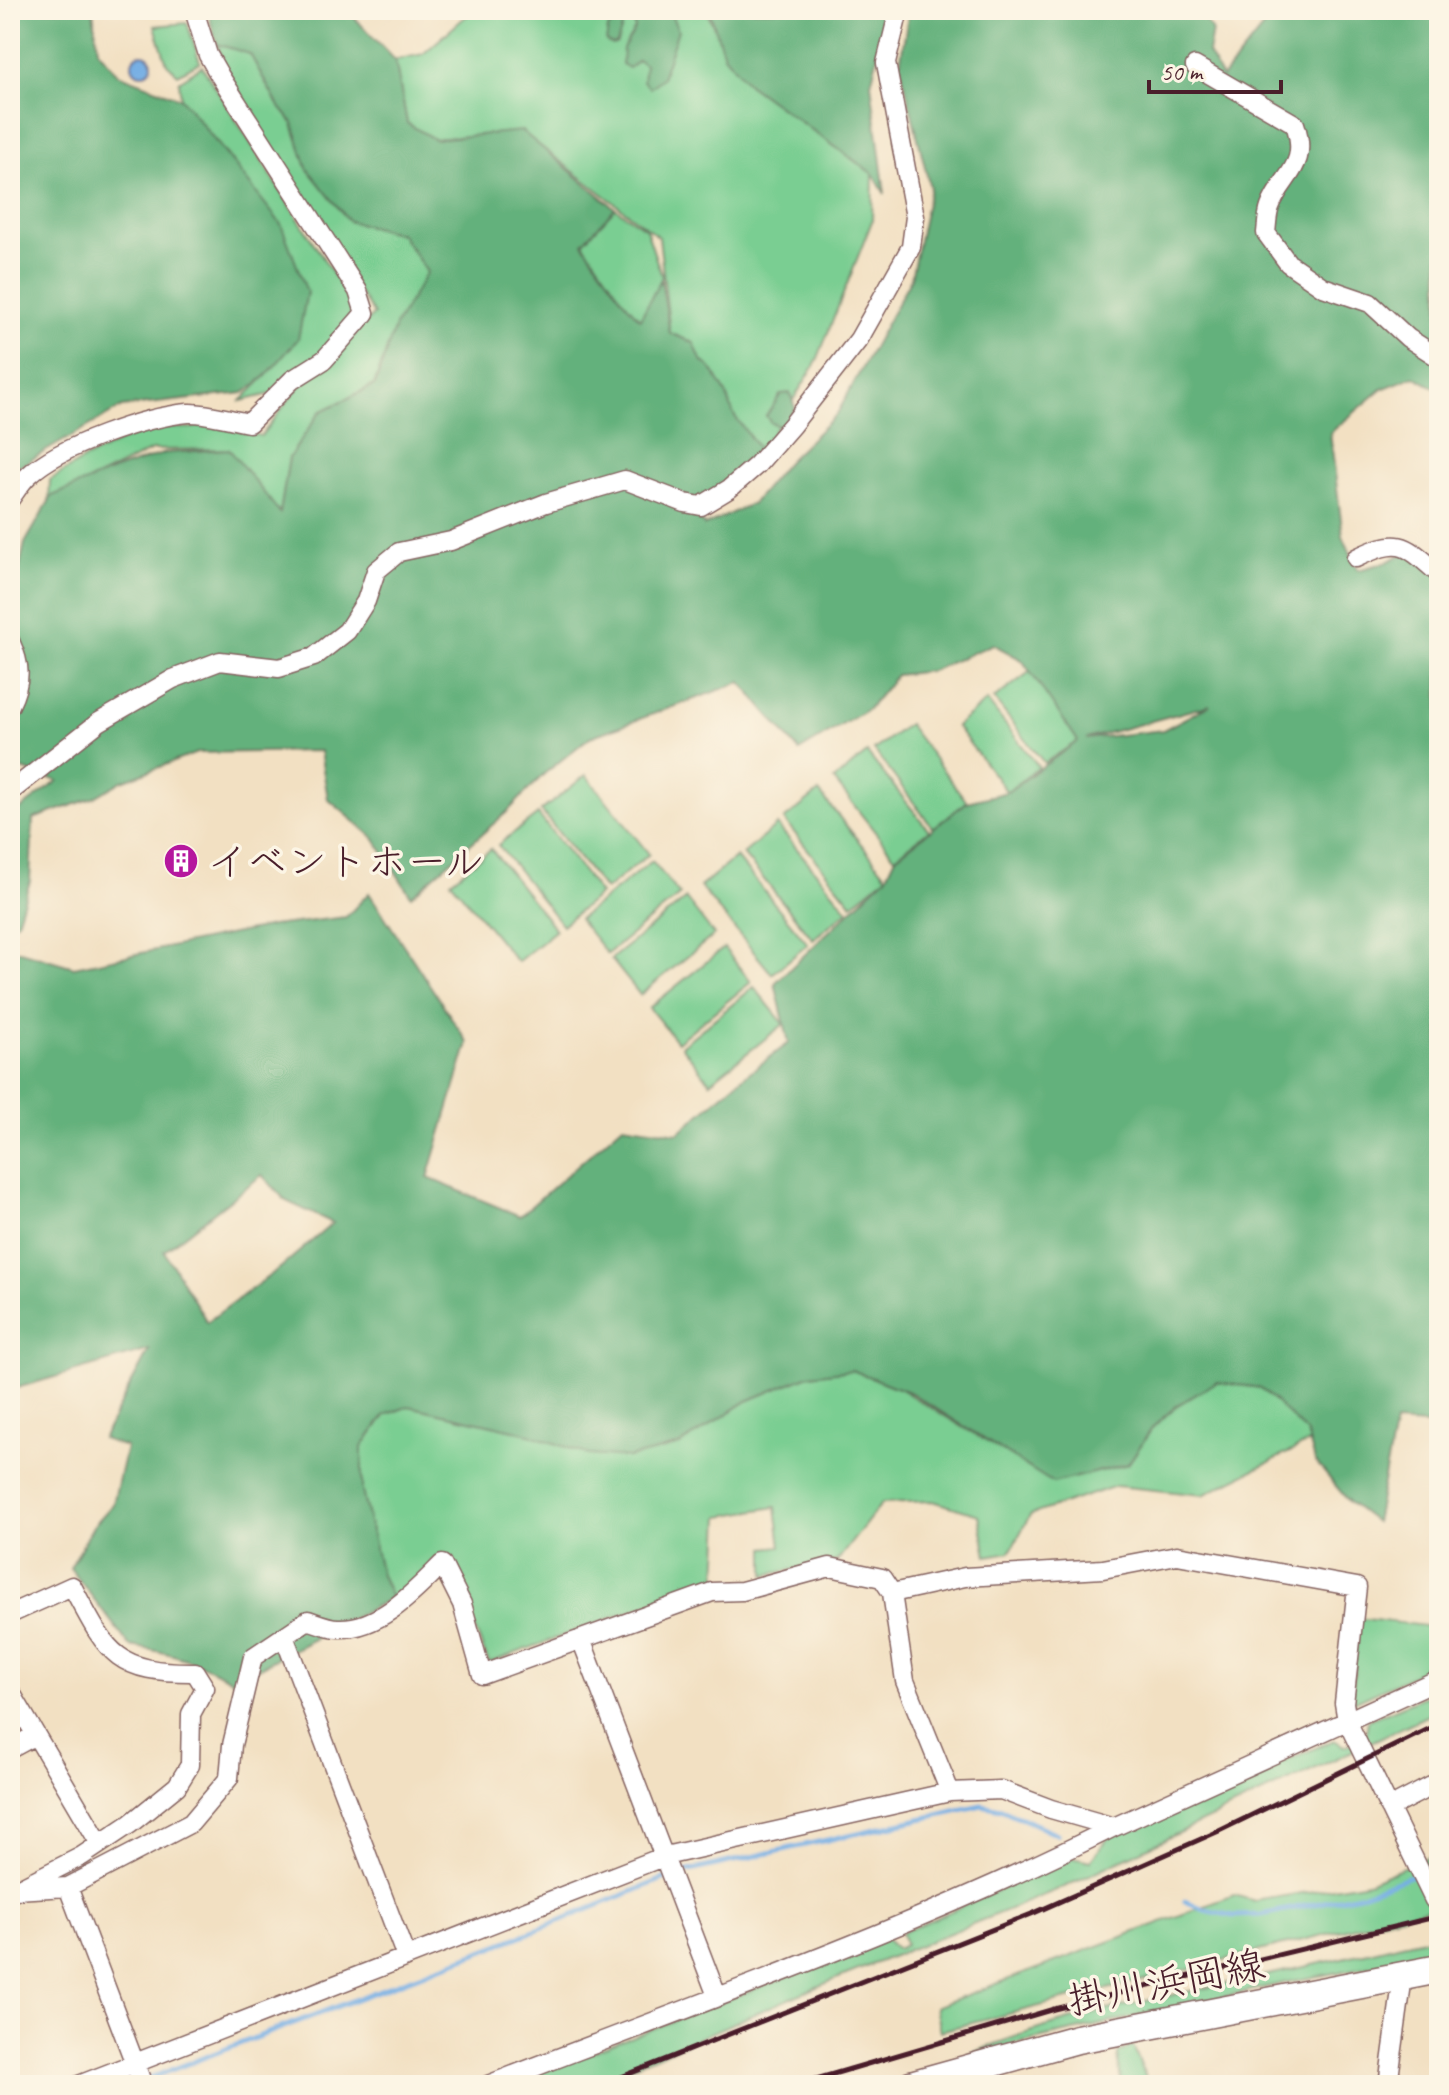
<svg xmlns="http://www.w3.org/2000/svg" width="1449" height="2095" font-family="Caveat,'Klee One',sans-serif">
<rect width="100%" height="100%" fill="#fcf5e5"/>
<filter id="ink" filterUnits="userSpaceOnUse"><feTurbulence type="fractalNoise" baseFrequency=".0125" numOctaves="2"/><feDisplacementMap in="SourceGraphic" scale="16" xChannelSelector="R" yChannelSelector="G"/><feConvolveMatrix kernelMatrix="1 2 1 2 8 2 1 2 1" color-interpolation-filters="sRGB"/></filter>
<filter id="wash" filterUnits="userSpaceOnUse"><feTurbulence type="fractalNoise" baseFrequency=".006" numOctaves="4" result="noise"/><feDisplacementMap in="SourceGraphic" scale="32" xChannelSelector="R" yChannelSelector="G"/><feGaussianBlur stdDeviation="1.8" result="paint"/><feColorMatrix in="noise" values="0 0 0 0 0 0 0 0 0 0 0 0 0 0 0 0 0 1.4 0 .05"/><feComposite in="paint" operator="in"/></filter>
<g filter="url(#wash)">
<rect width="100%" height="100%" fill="#f2e0c2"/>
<path fill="#7ace92" stroke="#62765e" stroke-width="2" d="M 473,10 L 706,10 L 719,38 L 748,84 L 873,174 L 872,221 L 816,363 L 761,452 L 670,333 L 659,237 L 522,132 L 434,139 L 407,123 L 395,60 L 423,54 Z
M 187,23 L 200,62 L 178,74 L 167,64 L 155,26 Z
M 217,44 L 250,54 L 278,105 L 293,123 L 307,168 L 349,221 L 401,234 L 427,272 L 388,346 L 374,385 L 320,412 L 289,458 L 280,514 L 228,449 L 152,450 L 49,501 L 50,480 L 88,457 L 149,428 L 190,428 L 210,425 L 261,436 L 298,388 L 374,314 L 338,262 L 225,68 Z
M 202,66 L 354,307 C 342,344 300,370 271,394 L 241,401 L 266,376 L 239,170 L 181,98 L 179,81 Z
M 615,208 L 646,229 L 662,277 L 640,320 L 623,300 L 583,243 Z
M 1031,671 L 1078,741 L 1044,763 L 994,699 Z
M 987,701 L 1039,767 L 1007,792 L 956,726 Z
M 908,724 L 967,802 L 933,828 L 874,750 Z
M 867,753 L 929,830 L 895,857 L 834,780 Z
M 586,775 L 649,854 L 605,890 L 541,811 Z
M 819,792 L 887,876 L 852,904 L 784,820 Z
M 538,814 L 600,894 L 562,925 L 498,845 Z
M 777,825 L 848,910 L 813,939 L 743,854 Z
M 491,849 L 556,930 L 517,962 L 451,881 Z
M 736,857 L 808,944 L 772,974 L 700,887 Z
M 652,861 L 680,895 L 607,954 L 579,919 Z
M 686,899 L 714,935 L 640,995 L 611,959 Z
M 724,948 L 751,982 L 677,1042 L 649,1008 Z
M 754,987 L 784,1024 L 710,1082 L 681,1046 Z
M 852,1370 L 900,1389 L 1053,1482 L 1128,1464 L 1153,1427 L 1176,1406 L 1215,1382 L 1261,1388 L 1308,1433 L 1310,1442 L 1203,1495 L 1116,1486 L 1030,1515 L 1010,1552 L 987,1556 L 979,1515 L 933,1501 L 882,1503 L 837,1561 L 765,1575 L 765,1548 L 781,1546 L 776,1507 L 720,1516 L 717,1579 L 489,1663 L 445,1558 L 391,1598 L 381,1575 L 362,1491 L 362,1447 L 386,1415 L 409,1406 L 523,1432 L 680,1445 L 747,1401 L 809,1375 Z
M 1439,1610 L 1439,1663 L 1352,1703 L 1358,1618 L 1433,1627 Z
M 1439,1690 L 1439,1710 L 1064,1887 L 814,1988 L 606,2078 L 588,2085 L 508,2085 L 885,1938 L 897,1949 L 905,1945 L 901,1933 L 1074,1857 L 1090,1861 L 1110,1836 L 1334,1740 L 1345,1746 L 1365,1738 L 1368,1720 Z
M 1439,1852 L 1439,1906 L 940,2031 L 935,2007 L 1234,1895 L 1255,1901 L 1368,1882 Z
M 1436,1936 L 1427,1955 L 1293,1981 L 967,2055 C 1063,2015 1167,1996 1268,1975 C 1324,1963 1380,1949 1436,1936 Z
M 1133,2046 L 1149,2085 L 1121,2085 L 1118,2053 Z"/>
<path fill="#63b17c" stroke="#566854" stroke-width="2" fill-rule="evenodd" d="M 10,10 L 93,10 L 98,50 L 118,74 L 181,98 L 281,224 L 307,292 L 298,339 L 266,376 L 244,393 L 122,407 L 20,466 L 10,463 Z
M 207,10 L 347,10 L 395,60 L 407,123 L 434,139 L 522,131 L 615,208 L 583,243 L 623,300 L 640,319 L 661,279 L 670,333 L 694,343 L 701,360 L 711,368 L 726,393 L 734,415 L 761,452 L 717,491 L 686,504 L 705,526 L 753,503 L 788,461 L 837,414 L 911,278 L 930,188 L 900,64 L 909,10 L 1199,10 L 1212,31 L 1208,53 L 1222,78 L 1277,10 L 1439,10 L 1439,390 L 1414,376 L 1382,389 L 1330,433 L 1343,536 L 1358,570 L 1387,562 L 1412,549 L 1439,574 L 1439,1426 L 1395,1423 L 1375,1522 L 1350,1503 L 1315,1461 L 1307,1433 L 1261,1388 L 1216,1382 L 1176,1406 L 1153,1427 L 1128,1464 L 1053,1483 L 911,1393 L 852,1370 L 809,1375 L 747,1401 L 680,1445 L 629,1458 L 589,1455 L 523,1432 L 409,1406 L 385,1415 L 362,1447 L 362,1491 L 381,1575 L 391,1598 L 234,1681 C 196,1660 172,1653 130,1646 L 70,1568 L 93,1526 L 113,1504 L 126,1447 L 102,1439 L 149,1350 L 10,1390 L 10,948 L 74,967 L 271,926 L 346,917 L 369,893 L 468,1043 L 428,1178 L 520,1216 L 623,1125 L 678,1133 L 742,1078 L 789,1043 L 775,983 L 887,876 L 896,857 L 967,802 L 1007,792 L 1078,741 L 1022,660 L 993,644 L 931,671 L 896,675 L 868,709 L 799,751 L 741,682 L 590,737 L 544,774 L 507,812 L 411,896 L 374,838 L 328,799 L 320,751 L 197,753 L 122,781 L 93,798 L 33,819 L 30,881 L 17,922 L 10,924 L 10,817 L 58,781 L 22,769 L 13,725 L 19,637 L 14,593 L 25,543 L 52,496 L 115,470 L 165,453 L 229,449 L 280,513 L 289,458 L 320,412 L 375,385 L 395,326 L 427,272 L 401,234 L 349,221 L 307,168 L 293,123 L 278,105 L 250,54 L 217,44 ZM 1210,705 L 1163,730 L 1086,739 ZM 262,1175 L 286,1201 L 333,1223 L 280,1268 L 207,1322 L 164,1251 Z
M 624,10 L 669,10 L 678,30 L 662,78 L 650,88 L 643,81 L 645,65 L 638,60 L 629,68 L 622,64 L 623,48 L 635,29 L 633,16 L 627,13 L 617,43 L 613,45 L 606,42 L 608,29 Z
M 709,10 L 889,10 L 871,83 L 885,194 L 873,174 L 748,84 L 724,55 Z
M 790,393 L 795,408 L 781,427 L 771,423 L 766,416 L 781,394 Z"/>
<path fill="#73ade4" stroke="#5e6688" stroke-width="2" d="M132 64a10 10 0 1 1 20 0a10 10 0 1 1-20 0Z"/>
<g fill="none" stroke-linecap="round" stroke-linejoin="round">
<path stroke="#73ade4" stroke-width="5" d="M 1425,1870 L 1439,1864
M 1185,1901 L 1209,1911 L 1234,1916 L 1261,1915 L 1359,1895 L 1416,1874
M 132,2085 L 529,1933 L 676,1874 L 982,1805 L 1001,1809 L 1057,1834"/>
</g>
</g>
<g filter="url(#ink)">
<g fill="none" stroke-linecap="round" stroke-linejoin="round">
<g stroke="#856360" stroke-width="21">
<path id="minor" d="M 1195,66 L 1295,124 C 1310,168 1282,174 1270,207 C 1267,215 1267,225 1266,233 L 1288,263 L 1323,287 L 1370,303 L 1408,338 L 1439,358
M 10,499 C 16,491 22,481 29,475 C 61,445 146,417 188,413 C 207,412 230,420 249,423 L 292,380 L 324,360 L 365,313 L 358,291 L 220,76 L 208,55 L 194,10
M 1356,558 C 1400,537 1404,543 1439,574
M 10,641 C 21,665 22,681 10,705
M 10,792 L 99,722 L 173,679 L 220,661 L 279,668 L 314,657 L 347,631 L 366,601 L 376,571 L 399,552 L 451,541 L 546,503 L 625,480 L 685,503 L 701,506 L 729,489 L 757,465 L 792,425 L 859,339 L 911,247 L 915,217 L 886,63 L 899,10
M 892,1593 L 965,1577 L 1103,1569 L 1177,1555 L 1357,1587 L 1344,1703 L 1347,1721 L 1434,1900
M 10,1614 L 72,1586 C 107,1652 114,1673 195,1672 L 205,1688 L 191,1714 L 190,1765 L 177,1786 L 130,1824 L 82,1856 L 21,1887
M 284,1636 L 406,1957
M 581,1639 L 717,1996
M 10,1691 L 100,1844
M 10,1749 L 36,1735
M 1389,1808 L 1439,1782
M 68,1887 L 143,2085
M 15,1890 L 68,1887 L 191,1823 L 229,1778 L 232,1745 L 253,1657 L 308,1620 C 317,1623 329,1628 338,1628 C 380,1630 416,1590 442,1564 L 462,1604 L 482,1675 L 712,1592 L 742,1591 L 830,1567 L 882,1578 L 892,1593 L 905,1681 L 950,1792
M 79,2085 L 665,1856 L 950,1792 L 1001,1790 L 1051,1809 L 1114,1827 L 1439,1679
M 488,2085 C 698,2003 913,1929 1114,1827
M 1388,2085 L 1403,1976"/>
</g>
<g stroke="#856360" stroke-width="31">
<path id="primary" d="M 911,2085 L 1077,2039 L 1439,1969"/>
</g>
<use href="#minor" stroke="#fff" stroke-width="18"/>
<use href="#primary" stroke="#fff" stroke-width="28"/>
<path stroke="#4a1f2b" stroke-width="5" d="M 601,2085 L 1034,1913 L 1219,1831 L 1439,1724
M 796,2085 L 1054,2009 L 1439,1916"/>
</g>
</g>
<defs>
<g id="building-disc" transform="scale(1.8)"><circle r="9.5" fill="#b5179e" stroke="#fcf5e5"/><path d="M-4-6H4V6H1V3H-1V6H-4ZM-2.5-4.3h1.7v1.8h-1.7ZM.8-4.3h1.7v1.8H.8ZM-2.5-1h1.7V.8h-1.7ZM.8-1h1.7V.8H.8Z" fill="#fff"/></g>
</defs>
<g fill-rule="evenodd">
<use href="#building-disc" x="181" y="861"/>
</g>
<g text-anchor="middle" stroke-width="7" stroke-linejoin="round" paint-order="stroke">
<g font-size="40" fill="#4a1f2b" stroke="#fcf5e5" text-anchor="start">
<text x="207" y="875">イベントホール</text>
</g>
<g font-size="40" fill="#4a1f2b" stroke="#fcf5e5">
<text transform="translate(1166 1982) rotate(-11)" y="14">掛川浜岡線</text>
</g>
</g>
<rect width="1449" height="2095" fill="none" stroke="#fcf5e5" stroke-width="40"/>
<path d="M1149 80v12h132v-12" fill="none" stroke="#4a1f2b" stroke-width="4"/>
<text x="1161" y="80" font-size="24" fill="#4a1f2b" stroke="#fcf5e5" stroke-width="6" paint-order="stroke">50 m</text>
</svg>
